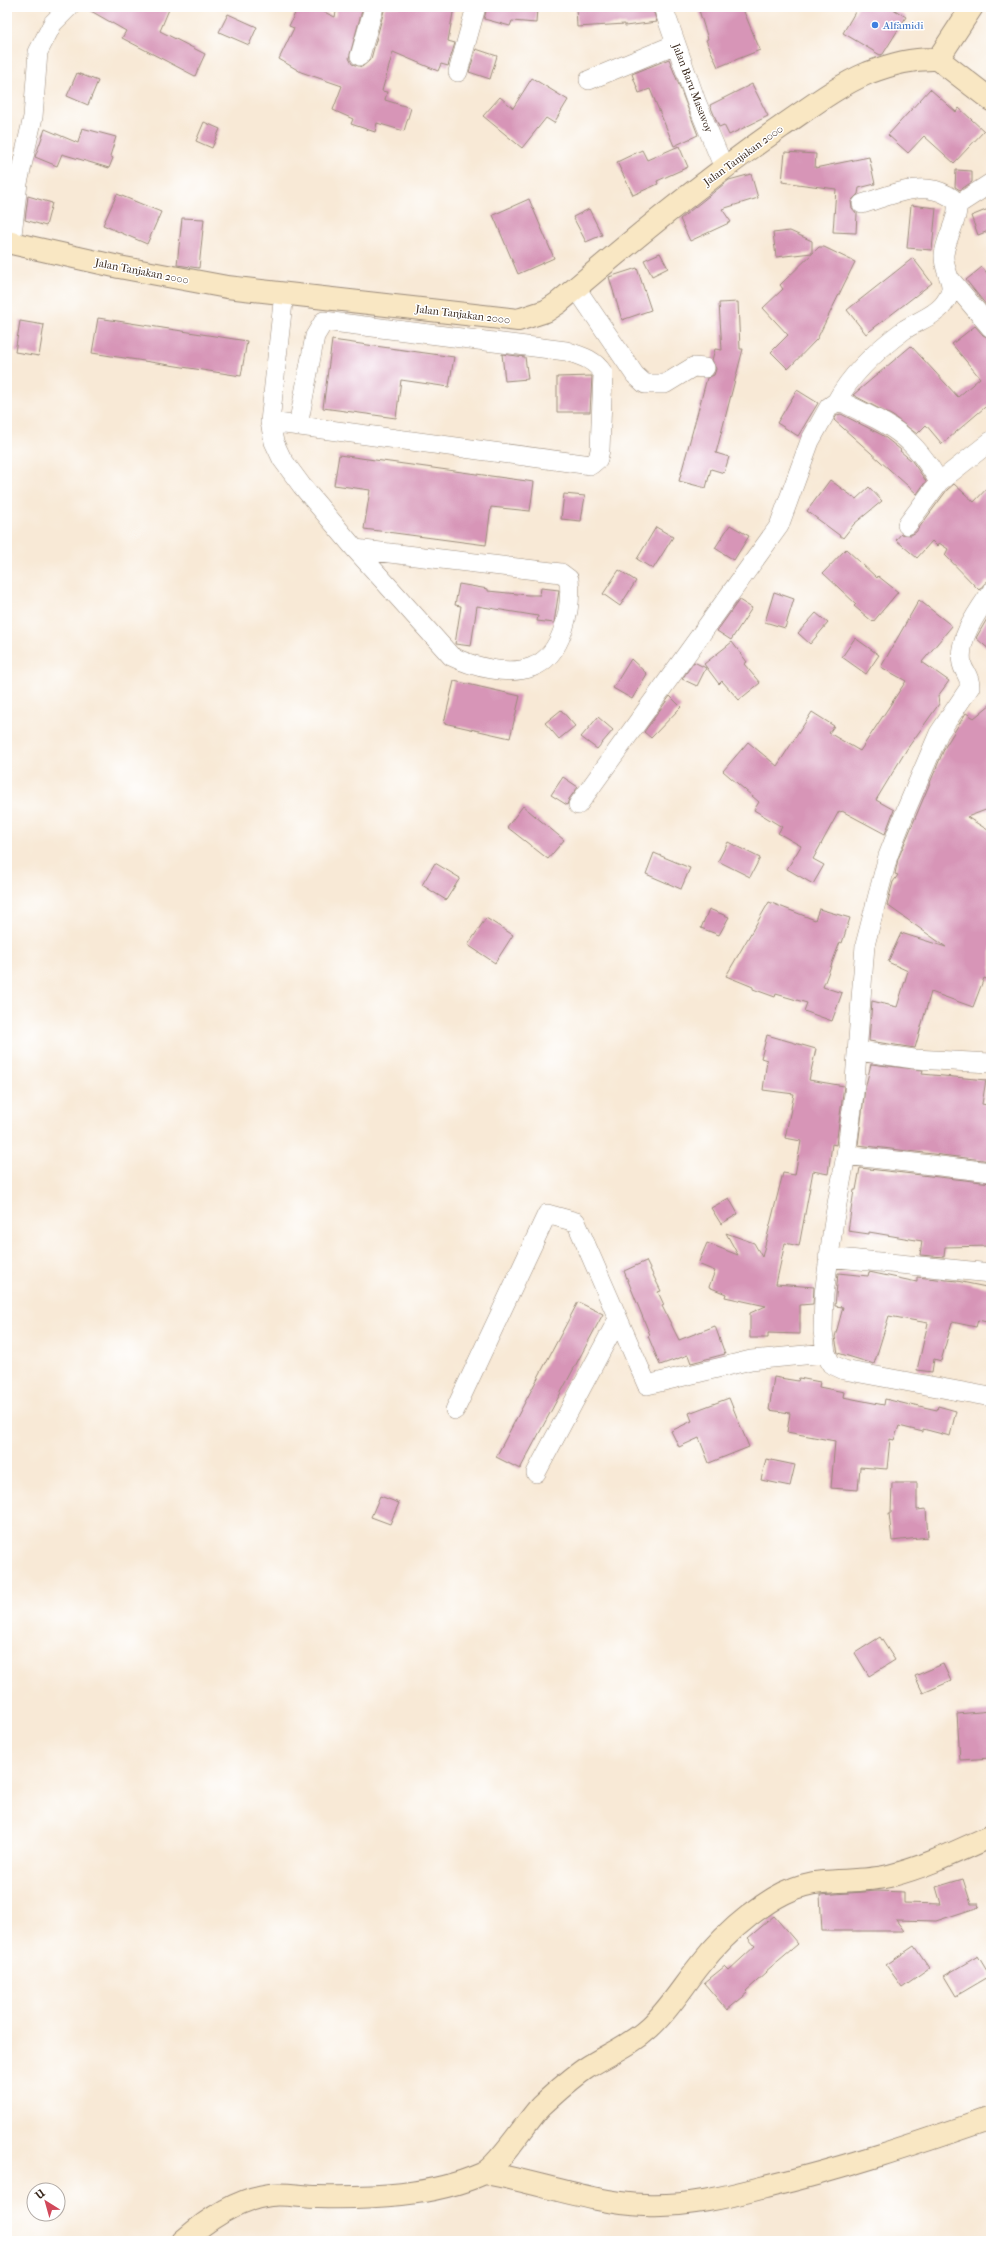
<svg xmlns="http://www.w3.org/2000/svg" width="998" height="2248" font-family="'IM FELL French Canon',serif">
<rect width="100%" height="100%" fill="#fff"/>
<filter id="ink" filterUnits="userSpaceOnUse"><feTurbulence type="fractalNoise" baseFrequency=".025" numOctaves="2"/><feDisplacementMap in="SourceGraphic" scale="8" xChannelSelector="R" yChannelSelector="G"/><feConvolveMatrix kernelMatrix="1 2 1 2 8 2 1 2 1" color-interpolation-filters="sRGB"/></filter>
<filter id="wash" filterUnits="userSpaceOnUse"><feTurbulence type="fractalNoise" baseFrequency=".012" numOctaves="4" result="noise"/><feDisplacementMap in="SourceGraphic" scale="16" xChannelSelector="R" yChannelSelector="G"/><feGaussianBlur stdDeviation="0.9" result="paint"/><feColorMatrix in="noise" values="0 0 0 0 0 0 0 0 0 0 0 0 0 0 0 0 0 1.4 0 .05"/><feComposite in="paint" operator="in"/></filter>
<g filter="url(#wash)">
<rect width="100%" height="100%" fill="#f8e9d6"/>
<g id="blocks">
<path fill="#d795b7" d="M 84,7 L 170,7 L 160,31 L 205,54 L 195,76 L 122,38 L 126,31 Z
M 298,7 L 313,7 L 335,17 L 337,7 L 363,7 L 349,58 L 352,64 L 362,67 L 371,59 L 385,7 L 454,7 L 448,41 L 455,43 L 448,66 L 441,64 L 438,71 L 393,52 L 382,91 L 387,92 L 385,100 L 411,108 L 404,131 L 377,123 L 375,132 L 351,124 L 353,119 L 333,110 L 342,86 L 301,72 L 279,59 L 294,28 L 289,26 Z
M 487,7 L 537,7 L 536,23 L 512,21 L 510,26 L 484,19 Z
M 576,7 L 652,7 L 657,22 L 625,26 L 625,24 L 577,27 Z
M 698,7 L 742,7 L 760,50 L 718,67 L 706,40 L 708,39 Z
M 858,7 L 890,7 L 906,17 L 883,54 L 880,55 L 843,33 Z
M 228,14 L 257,27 L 249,45 L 219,32 Z
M 476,49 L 497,56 L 490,79 L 469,72 Z
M 669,59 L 698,135 L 674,146 L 650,89 L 639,93 L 632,74 Z
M 77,73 L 98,81 L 88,105 L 67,96 Z
M 532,78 L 568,100 L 554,123 L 546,118 L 522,148 L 483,116 L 500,97 L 513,108 Z
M 752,84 L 768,116 L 729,135 L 724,125 L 719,127 L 710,105 Z
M 930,89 L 956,112 L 959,108 L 984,131 L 954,163 L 924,136 L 908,153 L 888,135 Z
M 204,122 L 220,129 L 212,148 L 196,141 Z
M 82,128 L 116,137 L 110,156 L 113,158 L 109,168 L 62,154 L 57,166 L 35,157 L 45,129 L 78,143 Z
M 679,146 L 688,167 L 657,181 L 658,184 L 633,195 L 617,162 L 642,150 L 647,160 Z
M 785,152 L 816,154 L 815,168 L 869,157 L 875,184 L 859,188 L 858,194 L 851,201 L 852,208 L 857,214 L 856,233 L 833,232 L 836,189 L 782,182 Z
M 956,170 L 972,171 L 972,182 L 960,190 L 955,187 Z
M 751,174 L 758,198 L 722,209 L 731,222 L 690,241 L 680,219 L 729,180 Z
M 117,194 L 161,212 L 147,244 L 103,225 Z
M 28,196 L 52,203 L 46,226 L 25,220 Z
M 529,199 L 554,258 L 518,274 L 493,215 Z
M 911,205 L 936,208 L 932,250 L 907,248 Z
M 991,208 L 991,230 L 978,235 L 971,216 Z
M 589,209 L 602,235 L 586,242 L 573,217 Z
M 182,218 L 204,219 L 199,268 L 177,265 Z
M 790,231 L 812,241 L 812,253 L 776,257 L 773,233 Z
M 819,247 L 824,247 L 855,262 L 817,339 L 788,369 L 771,352 L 788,335 L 763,308 L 783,289 L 780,285 Z
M 660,253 L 668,268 L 652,276 L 644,260 Z
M 913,258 L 932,283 L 866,334 L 847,310 Z
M 982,267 L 991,278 L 991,311 L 966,280 Z
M 637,268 L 651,310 L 622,320 L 609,277 Z
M 738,302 L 740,349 L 743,349 L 716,453 L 729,457 L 724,473 L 711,469 L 706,488 L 679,481 L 707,378 L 714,375 L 716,369 L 712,360 L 715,349 L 722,350 L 719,303 Z
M 98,318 L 247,341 L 241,376 L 92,353 Z
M 20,321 L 44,325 L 39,356 L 15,352 Z
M 975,326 L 983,335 L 991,339 L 991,402 L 942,444 L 926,425 L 917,434 L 893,416 L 853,395 L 911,346 L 958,397 L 980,378 L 952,344 Z
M 332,340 L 454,357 L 449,387 L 401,380 L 396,418 L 323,408 Z
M 502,354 L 525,357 L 528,379 L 505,381 Z
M 592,376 L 590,412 L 557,412 L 557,377 Z
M 797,390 L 818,403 L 798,436 L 777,423 Z
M 841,414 L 882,435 L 901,450 L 900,451 L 912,461 L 926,481 L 917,494 L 834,420 L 837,415 Z
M 339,455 L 534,482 L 530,511 L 491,507 L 486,545 L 364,529 L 370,490 L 334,485 Z
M 830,480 L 856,499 L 869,487 L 882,501 L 854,524 L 843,538 L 807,511 Z
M 954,484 L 974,502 L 991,484 L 991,581 L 986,582 L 979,590 L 945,555 L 948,549 L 939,543 L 937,546 L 932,541 L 917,558 L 896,540 L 901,534 L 911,535 L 916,532 L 947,490 Z
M 564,494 L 585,496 L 581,521 L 561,519 Z
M 730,525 L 749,536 L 734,560 L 715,548 Z
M 656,527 L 673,537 L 653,569 L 637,559 Z
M 846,549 L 877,578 L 878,576 L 898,592 L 873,622 L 854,606 L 856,604 L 823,573 Z
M 619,570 L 636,581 L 620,606 L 603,594 Z
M 459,584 L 488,589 L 488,591 L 528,595 L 540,595 L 541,588 L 559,590 L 554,623 L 537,621 L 538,616 L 477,606 L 471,646 L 455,644 L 461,606 L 455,605 Z
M 774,592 L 794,599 L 785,628 L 765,622 Z
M 739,600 L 752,608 L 731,640 L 717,631 Z
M 919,600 L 952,626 L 922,662 L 949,681 L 938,696 L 939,704 L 907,749 L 876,800 L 894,810 L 885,834 L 842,811 L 841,812 L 839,811 L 813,859 L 824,865 L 813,884 L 787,869 L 801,846 L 778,833 L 782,827 L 754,810 L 759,802 L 723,771 L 748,742 L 777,766 L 812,712 L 834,726 L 829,733 L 860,751 L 906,681 L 881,667 Z
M 991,612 L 991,651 L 976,638 Z
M 816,613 L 828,623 L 810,644 L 798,633 Z
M 855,638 L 879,655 L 866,674 L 842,657 Z
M 732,642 L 747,662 L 744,664 L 760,683 L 739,700 L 722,681 L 719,684 L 704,664 Z
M 631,659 L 647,674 L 632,699 L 613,688 Z
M 694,662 L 706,668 L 697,686 L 682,679 Z
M 454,681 L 520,696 L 510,738 L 444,723 Z
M 670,696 L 681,707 L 651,738 L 644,732 Z
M 991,704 L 991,808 L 967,817 L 991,832 L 991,981 L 984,978 L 973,1007 L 931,992 L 915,1048 L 869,1041 L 872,1001 L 897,1007 L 908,971 L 888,962 L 901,933 L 946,947 L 887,905 L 893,882 L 898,875 L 895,874 L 898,859 L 945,747 L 966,713 L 974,718 Z
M 561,710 L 575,726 L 559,739 L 545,723 Z
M 598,717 L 613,730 L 597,749 L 581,737 Z
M 563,777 L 578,787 L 569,799 L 567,805 L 551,795 Z
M 523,806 L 564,840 L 548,859 L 507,827 Z
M 728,842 L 760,858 L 750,877 L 718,861 Z
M 654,853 L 690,868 L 681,889 L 646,874 Z
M 435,863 L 460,878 L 446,900 L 422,885 Z
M 769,902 L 815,920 L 819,909 L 850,918 L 842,943 L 840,942 L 823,987 L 842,993 L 832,1021 L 804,1011 L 807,1003 L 776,994 L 775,997 L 753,989 L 753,987 L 726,976 Z
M 709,909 L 729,917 L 719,935 L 701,928 Z
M 486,918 L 513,935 L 495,963 L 468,945 Z
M 767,1035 L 816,1049 L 809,1080 L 844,1086 L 836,1145 L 832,1144 L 828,1174 L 813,1171 L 799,1246 L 785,1243 L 776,1284 L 814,1287 L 813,1304 L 800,1305 L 800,1334 L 768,1333 L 768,1338 L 750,1338 L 750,1313 L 766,1306 L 725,1297 L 726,1294 L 709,1287 L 715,1271 L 698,1264 L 707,1243 L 738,1255 L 726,1233 L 754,1243 L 762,1257 L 783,1173 L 795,1175 L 801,1141 L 785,1138 L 794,1094 L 763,1090 L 767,1060 L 761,1058 Z
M 871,1064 L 923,1070 L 922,1074 L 986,1080 L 982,1104 L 991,1106 L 988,1129 L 991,1129 L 991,1161 L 858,1145 L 865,1089 Z
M 860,1168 L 991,1183 L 991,1246 L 945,1247 L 944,1257 L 920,1255 L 922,1241 L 869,1232 L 869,1234 L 848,1231 L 854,1190 L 856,1190 Z
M 729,1198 L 738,1214 L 721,1224 L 711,1208 Z
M 646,1261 L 661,1291 L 658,1292 L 664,1305 L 662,1306 L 679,1340 L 715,1326 L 725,1354 L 691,1363 L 688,1355 L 660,1365 L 648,1336 L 650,1335 L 624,1271 Z
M 869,1272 L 917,1282 L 917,1277 L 957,1281 L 991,1288 L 991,1323 L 978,1320 L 976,1327 L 952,1322 L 941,1361 L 934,1359 L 932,1372 L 917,1370 L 928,1323 L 889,1316 L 874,1364 L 838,1353 L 835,1337 L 843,1307 L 835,1306 L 838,1273 L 868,1276 Z
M 578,1302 L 603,1314 L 520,1469 L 496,1457 Z
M 774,1377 L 798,1381 L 799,1378 L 820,1382 L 819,1387 L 844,1392 L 843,1397 L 884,1405 L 885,1399 L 910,1405 L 910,1404 L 937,1410 L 938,1406 L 956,1411 L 950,1436 L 923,1429 L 923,1432 L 899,1426 L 894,1440 L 890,1439 L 887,1469 L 860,1467 L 858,1490 L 831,1488 L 835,1441 L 787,1432 L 790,1413 L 769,1410 Z
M 729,1398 L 749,1447 L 709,1463 L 699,1438 L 679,1447 L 671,1431 L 692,1421 L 689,1413 Z
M 766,1459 L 795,1465 L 790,1486 L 761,1480 Z
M 892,1483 L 917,1483 L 917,1510 L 926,1509 L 928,1537 L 892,1541 L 889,1513 L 891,1513 Z
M 380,1496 L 399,1503 L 390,1524 L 371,1517 Z
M 880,1637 L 895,1660 L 869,1676 L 855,1653 Z
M 943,1664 L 951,1681 L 923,1693 L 915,1676 Z
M 991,1711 L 991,1758 L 960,1760 L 957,1714 Z
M 963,1879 L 971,1904 L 978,1904 L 979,1907 L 936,1921 L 896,1920 L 904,1931 L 822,1931 L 820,1895 L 877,1891 L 904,1892 L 904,1903 L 941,1904 L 936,1887 Z
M 774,1916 L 798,1944 L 765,1972 L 766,1973 L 746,1991 L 748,1993 L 727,2010 L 704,1983 L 725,1966 L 729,1970 L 755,1946 L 748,1938 Z
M 914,1946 L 929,1968 L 902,1987 L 886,1965 Z
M 978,1956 L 990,1976 L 956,1996 L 944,1976 Z"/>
</g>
</g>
<g filter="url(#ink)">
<use href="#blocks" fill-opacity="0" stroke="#9a8a7a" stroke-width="1"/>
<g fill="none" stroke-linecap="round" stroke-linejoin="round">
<g stroke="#9a8a7a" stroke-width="20">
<path id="street" d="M 663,7 L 696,101 L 724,168
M 360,56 L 374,7
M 458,72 L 476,7
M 589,80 L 676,44
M 957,205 L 991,183
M 11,243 L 18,183 L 33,117 L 38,52 L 53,23 L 69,7
M 951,280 L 991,328
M 576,288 L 635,375 L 645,384 L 665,384 L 693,367 L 705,368
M 284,293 L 270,422 L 274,442 L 282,459 L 302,486 L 355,549 L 451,656 C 473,667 509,676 532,667 C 563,656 572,607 569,579 L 561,573 L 355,549
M 836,402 C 852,373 877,350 904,330 C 916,322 934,316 943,305 C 961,283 943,277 944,255 C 945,240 959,218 957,205 C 956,200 951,197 947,195 C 920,180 889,196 862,204
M 270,422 L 591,465 L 598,459 L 600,450 L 603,373 C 594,359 581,356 566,351 L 324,321 L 315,336 L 298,426
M 907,525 L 939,482 L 991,441
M 991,592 C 978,611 957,639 962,664 C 964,673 970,675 970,687 L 939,733 L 906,810 L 888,856 L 865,945 L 854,1094 L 846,1155 L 834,1220 L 824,1294 L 823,1331 L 826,1353 L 831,1364 L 844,1370 L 991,1397
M 578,805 L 779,526 L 810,441 L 829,407 L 836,402 L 844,403 C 890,425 913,435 939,482
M 859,1051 L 914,1059 L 991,1063
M 846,1155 L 991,1172
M 828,1257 L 991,1273
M 455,1410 L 547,1214 L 576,1222 L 647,1385 L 751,1360 L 826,1353
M 536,1473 L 618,1319"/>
</g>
<g stroke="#9a8a7a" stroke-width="24">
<path id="secondary" d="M 938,59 L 991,100
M 938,59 L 972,7
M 7,242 L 119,267 L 227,287 L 518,320 L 546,311 L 558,303 C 630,242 703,181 781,127 C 809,108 837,86 868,73 C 892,64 913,58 938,59
M 485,2173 C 538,2182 592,2203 645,2205 C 685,2207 727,2197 765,2187 C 842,2169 916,2144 991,2118
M 183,2241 C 208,2219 237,2199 270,2195 C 286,2193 302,2197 318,2197 C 372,2198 432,2196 482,2174 C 499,2166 526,2122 541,2106 C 555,2093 569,2080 585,2069 C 606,2055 630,2046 649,2028 C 669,2010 683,1986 700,1965 C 714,1947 732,1929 750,1915 C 772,1898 795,1884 823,1882 C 845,1880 868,1881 889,1876 C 925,1867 958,1851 991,1836"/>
</g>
<use href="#street" stroke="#fff" stroke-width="19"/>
<use href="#secondary" stroke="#f9e7c3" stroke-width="22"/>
</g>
</g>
<circle fill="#3f7fe0" stroke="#fff" stroke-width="1.5" cx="875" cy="25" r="4"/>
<g text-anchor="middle" stroke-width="3" stroke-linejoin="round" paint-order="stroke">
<g font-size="11" fill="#366cbe" stroke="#fff" text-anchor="start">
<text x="883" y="29">Alfamidi</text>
</g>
<g font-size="11" fill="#3b2a1e" stroke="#fff">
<text transform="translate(693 88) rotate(69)" y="4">Jalan Baru Masawoy</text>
<text transform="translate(743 155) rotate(-36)" y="4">Jalan Tanjakan 2000</text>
<text transform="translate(142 271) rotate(11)" y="4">Jalan Tanjakan 2000</text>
<text transform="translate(463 314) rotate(7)" y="4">Jalan Tanjakan 2000</text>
</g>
</g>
<rect width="998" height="2248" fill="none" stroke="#fff" stroke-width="24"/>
<g transform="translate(46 2202) rotate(323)"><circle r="19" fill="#ffffff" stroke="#b1aaa5"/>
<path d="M0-3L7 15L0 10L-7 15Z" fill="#d1495b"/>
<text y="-6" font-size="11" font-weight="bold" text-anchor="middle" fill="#3b2a1e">U</text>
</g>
</svg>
